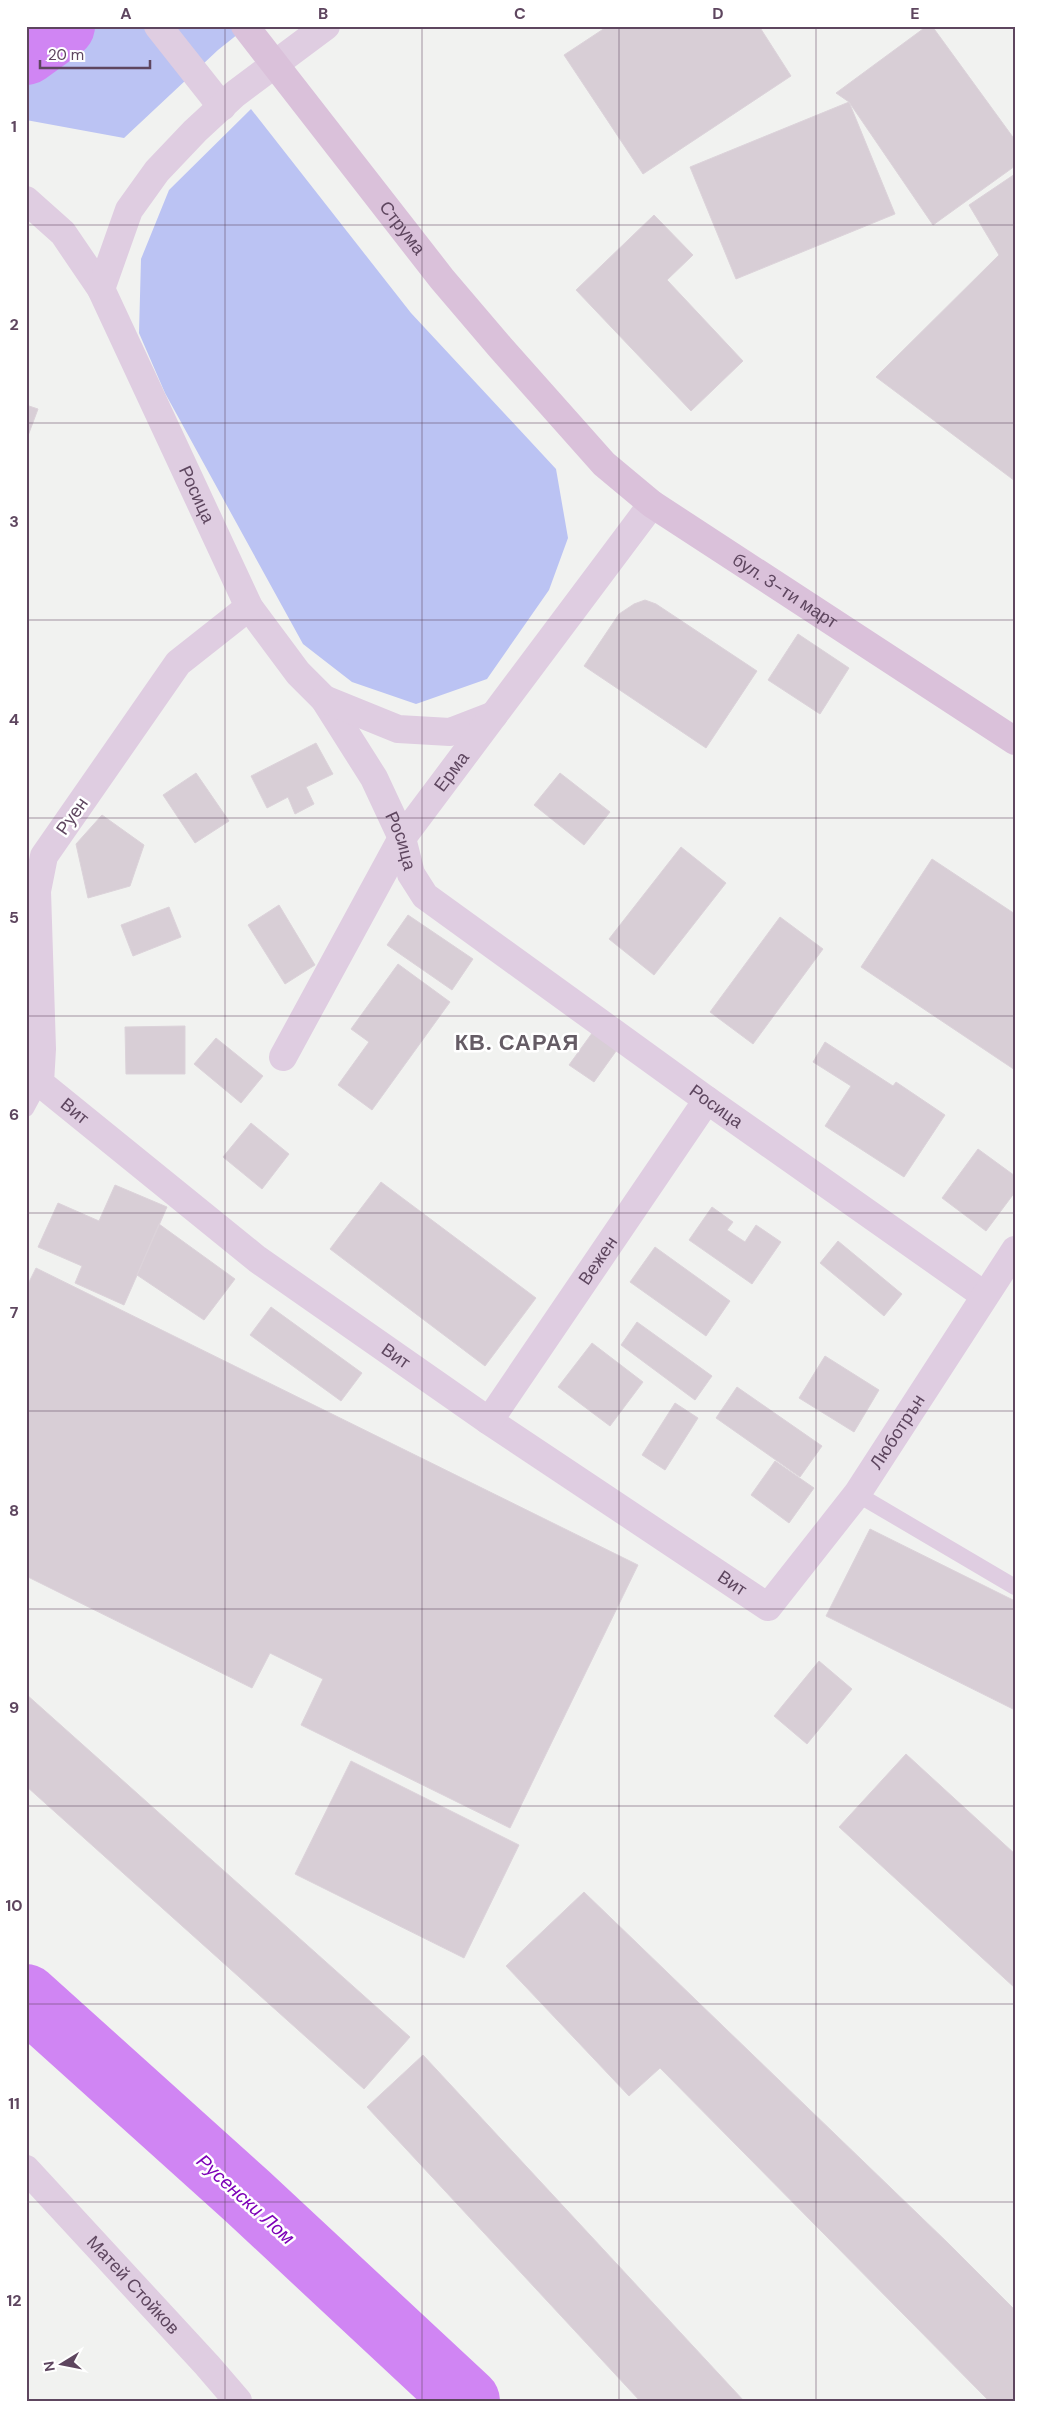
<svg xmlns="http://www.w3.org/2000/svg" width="1041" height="2427" font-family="'DM Sans',sans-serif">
<rect width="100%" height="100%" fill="#f1f2f0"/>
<path fill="#bbc3f3" d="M 26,26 L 248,26 L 218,50 L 124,138 L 26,120 Z
M 251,109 L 411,313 L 556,469 L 568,538 L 549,590 L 487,679 L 416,704 L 352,682 L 303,644 L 165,393 L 139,333 L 141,259 L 169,190 Z"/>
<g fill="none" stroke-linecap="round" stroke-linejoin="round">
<path stroke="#d085f3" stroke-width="66" d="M 26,52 L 62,26
M 26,1997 L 247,2196 L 467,2401"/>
</g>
<path fill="#d8ced6" stroke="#dcd3da" d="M 608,26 L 759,26 L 791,76 L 643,174 L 564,55 Z
M 927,26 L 932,26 L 1015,140 L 1015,166 L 933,225 L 849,102 L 836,93 Z
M 849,102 L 895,214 L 736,279 L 690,167 Z
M 1015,174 L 1015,481 L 876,377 L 999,255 L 969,205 Z
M 654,215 L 693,255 L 667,280 L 743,361 L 691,411 L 576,290 Z
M 26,405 L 38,409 L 26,441 Z
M 645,600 L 656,604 L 757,671 L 706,748 L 584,666 L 619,614 L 634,604 Z
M 798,634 L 849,668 L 820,714 L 768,680 Z
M 316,743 L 333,774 L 306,787 L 314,804 L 295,814 L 288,797 L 267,808 L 251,776 Z
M 196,773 L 229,821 L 195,843 L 163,795 Z
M 560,773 L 610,812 L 584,845 L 534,805 Z
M 102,815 L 144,845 L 130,886 L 88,898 L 76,844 Z
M 681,847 L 726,883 L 654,975 L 609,939 Z
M 932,859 L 1015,914 L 1015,1070 L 861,967 Z
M 279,905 L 315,965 L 285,984 L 248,925 Z
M 169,907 L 181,937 L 133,956 L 121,925 Z
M 408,915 L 473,959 L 452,990 L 387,945 Z
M 780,917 L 823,949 L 753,1044 L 710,1012 Z
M 398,964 L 450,1002 L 372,1110 L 338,1085 L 369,1042 L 351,1029 Z
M 185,1026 L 185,1074 L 126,1074 L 125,1027 Z
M 595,1029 L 619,1047 L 594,1082 L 569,1065 Z
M 216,1038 L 263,1076 L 241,1103 L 194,1064 Z
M 825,1042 L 893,1086 L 896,1082 L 945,1115 L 904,1177 L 825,1126 L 851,1086 L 813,1062 Z
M 251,1123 L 289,1154 L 262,1189 L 223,1157 Z
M 978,1149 L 1015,1176 L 1015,1192 L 986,1231 L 942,1198 Z
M 381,1182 L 536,1298 L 485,1366 L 330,1249 Z
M 115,1185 L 167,1207 L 124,1305 L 75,1283 L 82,1266 L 38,1247 L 58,1203 L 99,1221 Z
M 712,1207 L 733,1222 L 727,1230 L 745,1242 L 756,1225 L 781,1242 L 752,1284 L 689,1240 Z
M 159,1224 L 235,1279 L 204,1320 L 137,1275 Z
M 838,1241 L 902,1294 L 884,1316 L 820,1263 Z
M 655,1247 L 730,1301 L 706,1336 L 630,1282 Z
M 36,1268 L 638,1565 L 510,1828 L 301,1725 L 323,1679 L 270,1653 L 252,1688 L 26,1576 L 26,1288 Z
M 271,1307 L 362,1373 L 341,1401 L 250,1335 Z
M 637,1322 L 712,1376 L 695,1400 L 621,1345 Z
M 592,1343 L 643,1382 L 610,1426 L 558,1387 Z
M 825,1356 L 879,1390 L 854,1432 L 799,1398 Z
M 737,1387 L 822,1446 L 800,1477 L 716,1418 Z
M 675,1403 L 698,1418 L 665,1470 L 642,1455 Z
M 775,1461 L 814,1488 L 789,1523 L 751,1495 Z
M 870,1529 L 1015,1601 L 1015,1710 L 826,1616 Z
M 819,1661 L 852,1689 L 807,1744 L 774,1716 Z
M 26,1694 L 410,2037 L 364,2089 L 26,1786 Z
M 906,1754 L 1015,1854 L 1015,1988 L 839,1827 Z
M 351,1761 L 519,1845 L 464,1958 L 295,1874 Z
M 584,1892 L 948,2243 L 1015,2310 L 1015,2401 L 989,2401 L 660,2068 L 629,2096 L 506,1966 Z
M 423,2055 L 744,2401 L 640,2401 L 367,2107 Z"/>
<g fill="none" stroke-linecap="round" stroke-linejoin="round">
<path stroke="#dfcde1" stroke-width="16" d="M 26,1109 L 40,1083
M 857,1494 L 1015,1587"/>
<g stroke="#dfcde1" stroke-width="28">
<path d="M 158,26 L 222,107"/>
<path id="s1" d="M 26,200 L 63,233 L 101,289 L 249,607 L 298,673 L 324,699 L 374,778 L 402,838 L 411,874 L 425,896 L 707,1100 L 984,1295"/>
<path d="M 101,289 L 129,210 L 157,171 L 195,131 L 235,94 L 326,26"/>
<path id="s2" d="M 249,607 L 178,663 L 44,856 L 37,891 L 42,1049 L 40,1083 L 257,1259 L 489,1421 L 768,1607 L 857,1494 L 1015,1250"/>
<path d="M 324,699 L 398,729 L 450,732 L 494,715"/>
<path id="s3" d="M 283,1057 L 402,838 L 652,504"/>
<path id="s4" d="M 489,1421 L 707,1100"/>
<path id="s5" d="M 26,2169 L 207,2365 L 238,2401"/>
</g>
<path stroke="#dac1da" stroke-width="28" id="s6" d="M 245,26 L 442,279 L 500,347 L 604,464 L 652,504 L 1015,741"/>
</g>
<path fill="none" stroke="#5e465f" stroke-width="1" stroke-opacity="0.55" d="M 225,26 L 225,2401M 422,26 L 422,2401M 619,26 L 619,2401M 816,26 L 816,2401M 26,225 L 1015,225M 26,423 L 1015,423M 26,620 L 1015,620M 26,818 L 1015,818M 26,1016 L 1015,1016M 26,1213 L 1015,1213M 26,1411 L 1015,1411M 26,1609 L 1015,1609M 26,1806 L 1015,1806M 26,2004 L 1015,2004M 26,2202 L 1015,2202"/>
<g text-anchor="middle" stroke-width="5" stroke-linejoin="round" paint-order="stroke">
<g font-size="18" fill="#5e465f" stroke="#fff">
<text dy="6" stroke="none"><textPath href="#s6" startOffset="256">Струма</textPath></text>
<text dy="6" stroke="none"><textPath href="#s1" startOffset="344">Росица</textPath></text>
<text dy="6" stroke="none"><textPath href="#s6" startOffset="788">бул. 3-ти март</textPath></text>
<text dy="6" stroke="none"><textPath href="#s3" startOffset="332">Ерма</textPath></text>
<text transform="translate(72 816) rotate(-55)" y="6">Руен</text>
<text dy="6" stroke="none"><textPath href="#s1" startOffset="749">Росица</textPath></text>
<text dy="6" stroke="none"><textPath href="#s1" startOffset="1169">Росица</textPath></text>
<text dy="6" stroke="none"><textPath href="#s2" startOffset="598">Вит</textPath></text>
<text dy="6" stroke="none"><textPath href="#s4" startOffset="194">Вежен</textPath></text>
<text dy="6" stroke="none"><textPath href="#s2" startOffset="1002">Вит</textPath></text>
<text dy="6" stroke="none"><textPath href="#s2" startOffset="1669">Люботрън</textPath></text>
<text dy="6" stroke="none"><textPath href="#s2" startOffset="1408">Вит</textPath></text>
<text dy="6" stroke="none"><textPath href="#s5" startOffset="158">Матей Стойков</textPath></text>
</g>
<g font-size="19" font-style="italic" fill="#7d01b7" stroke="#fff">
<text transform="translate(246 2199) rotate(42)" y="7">Русенски Лом</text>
</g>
<g font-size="22" font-weight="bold" letter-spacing="1" fill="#655c65" stroke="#fff">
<text x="517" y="1050">КВ. САРАЯ</text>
</g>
</g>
<rect width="1041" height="2427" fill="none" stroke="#ffffff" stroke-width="55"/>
<g transform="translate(62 2364) rotate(260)" stroke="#ffffff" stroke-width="4" paint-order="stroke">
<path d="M0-4L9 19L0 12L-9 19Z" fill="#5e465f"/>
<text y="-8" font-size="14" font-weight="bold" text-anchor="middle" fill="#5e465f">N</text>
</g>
<path d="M40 60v8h110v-8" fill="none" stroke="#5e465f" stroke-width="2.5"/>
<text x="48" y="60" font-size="15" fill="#5e465f" stroke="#ffffff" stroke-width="4" paint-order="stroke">20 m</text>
<rect x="28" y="28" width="986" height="2372" fill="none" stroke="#5e465f" stroke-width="2"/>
<g font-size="16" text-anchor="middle" font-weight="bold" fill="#5e465f">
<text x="126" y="19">A</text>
<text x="323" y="19">B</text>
<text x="520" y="19">C</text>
<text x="718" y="19">D</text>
<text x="915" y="19">E</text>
<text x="14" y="132">1</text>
<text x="14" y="330">2</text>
<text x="14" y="527">3</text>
<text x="14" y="725">4</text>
<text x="14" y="923">5</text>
<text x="14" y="1120">6</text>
<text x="14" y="1318">7</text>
<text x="14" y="1516">8</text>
<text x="14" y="1713">9</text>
<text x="14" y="1911">10</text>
<text x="14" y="2109">11</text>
<text x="14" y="2306">12</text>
</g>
</svg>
